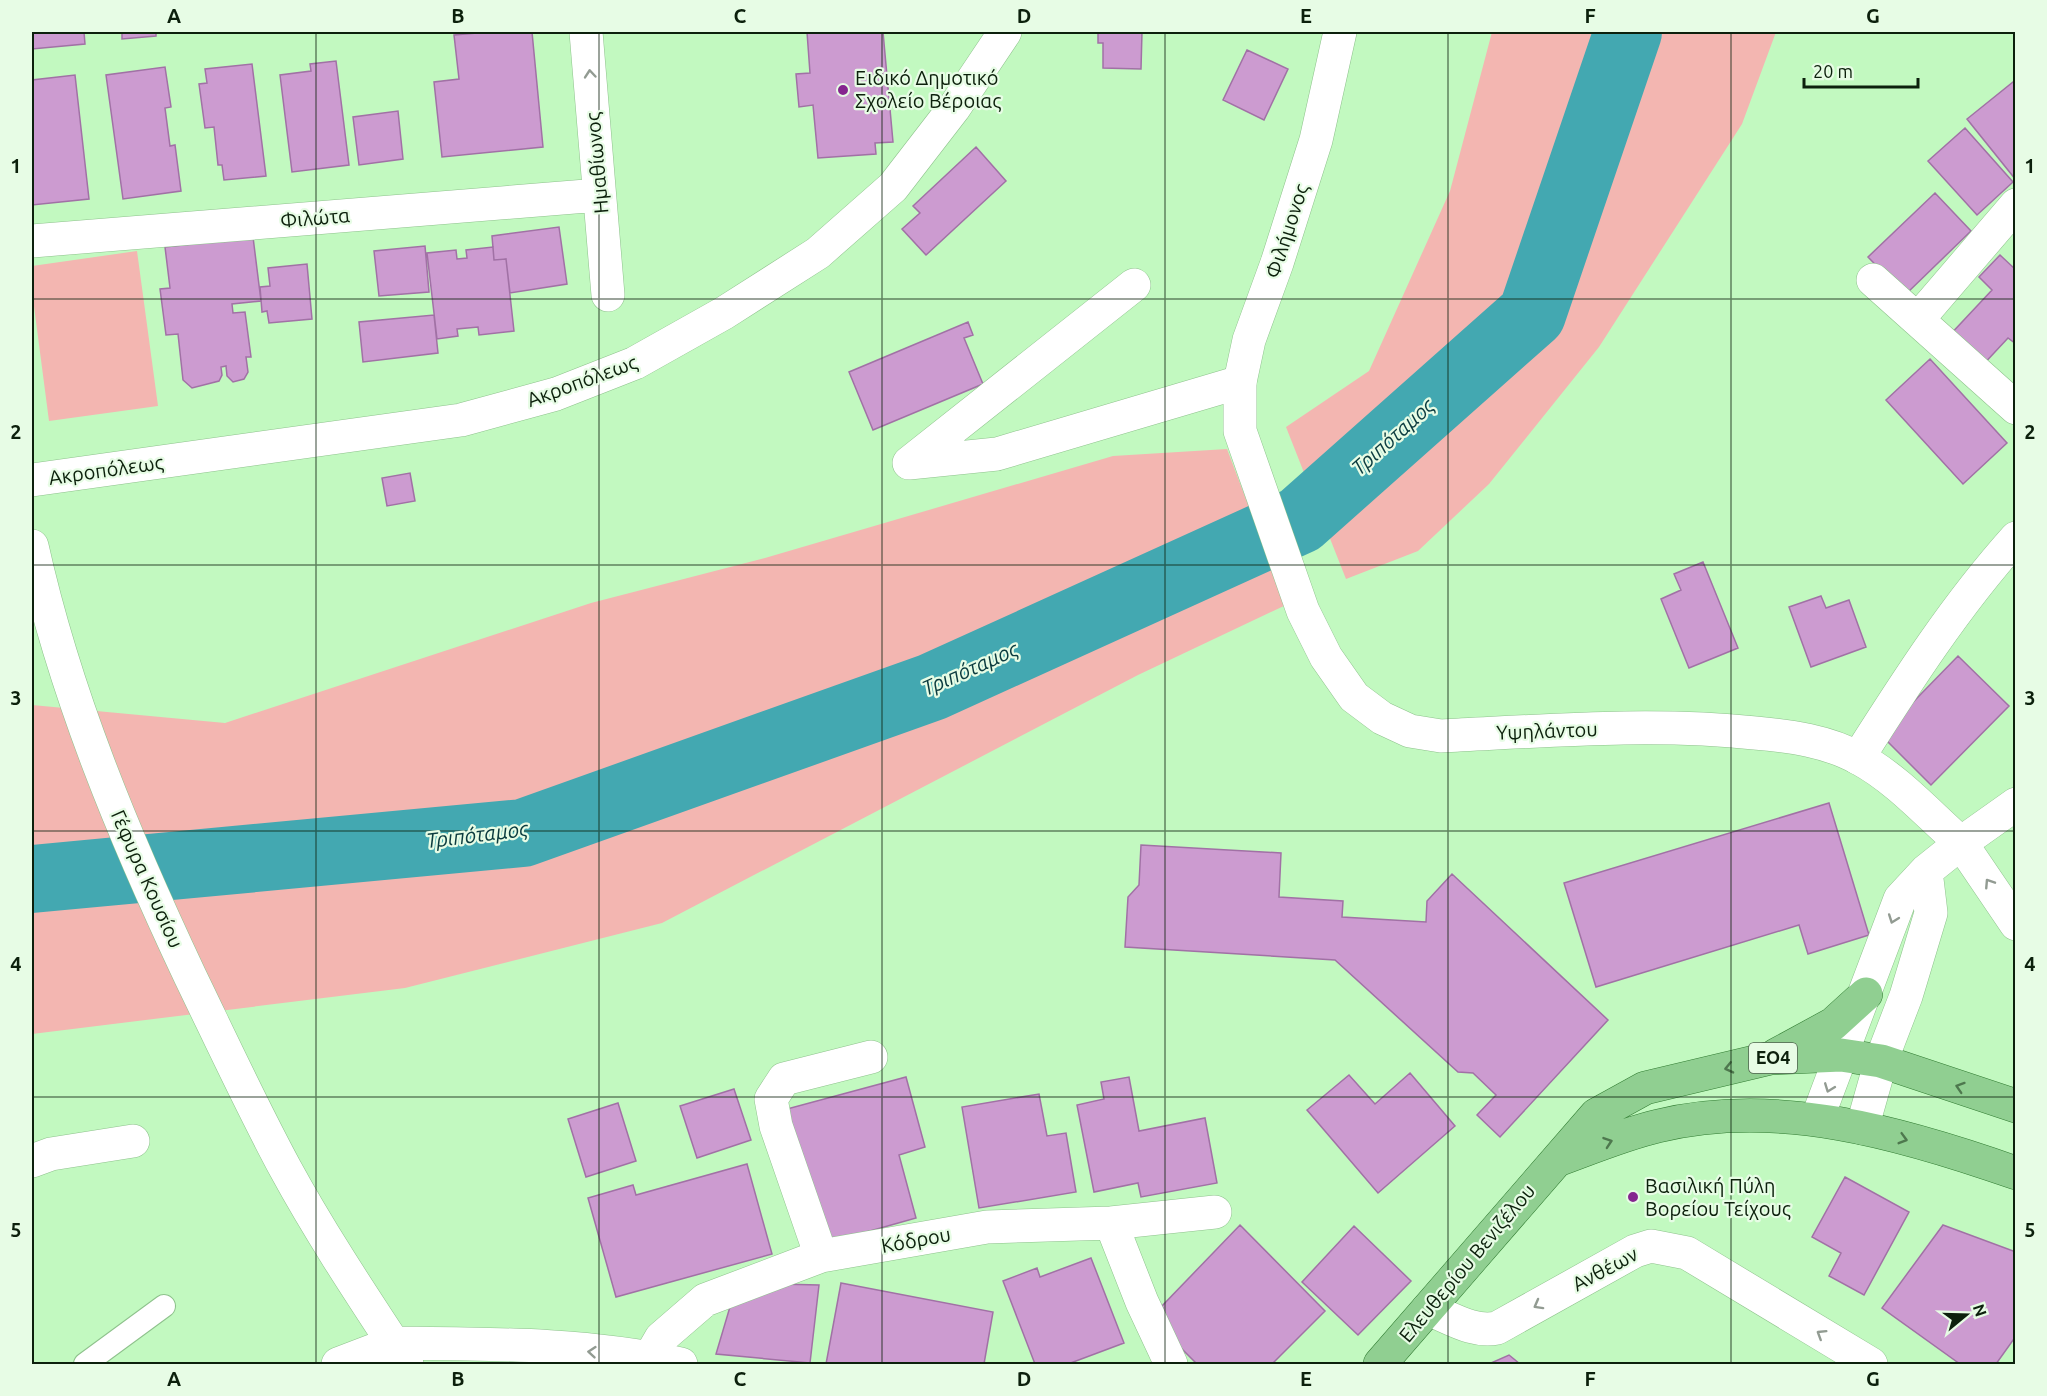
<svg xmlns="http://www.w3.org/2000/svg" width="2047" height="1396" font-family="Ubuntu,sans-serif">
<rect width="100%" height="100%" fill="#c2f9c0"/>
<path fill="#f3b6b1" d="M 1492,32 L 1776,32 L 1742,124 L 1599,347 L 1489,484 L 1418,551 L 1346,579 L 1286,427 L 1369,371 L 1450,191 Z
M 137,251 L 158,406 L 49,421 L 32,291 L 32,266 Z
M 1227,449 L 1286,605 L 1138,675 L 662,923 L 405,988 L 32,1034 L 32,705 L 225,723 L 591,603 L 765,558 L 1113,456 Z"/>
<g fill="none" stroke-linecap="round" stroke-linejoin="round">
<path stroke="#43a8b1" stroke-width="68" d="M 32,879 L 523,833 L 932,687 L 1300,520 L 1532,314 L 1628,32"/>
</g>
<path fill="#cc9bd0" stroke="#a171a5" stroke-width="1.5" d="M 32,32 L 84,32 L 85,44 L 32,49 Z
M 122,32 L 156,32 L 156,36 L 122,39 Z
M 489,32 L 532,32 L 543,147 L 442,157 L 434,82 L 459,79 L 454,35 Z
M 807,32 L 883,32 L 893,142 L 875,143 L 876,154 L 818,158 L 813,105 L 799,107 L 796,74 L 810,73 Z
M 1098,32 L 1142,32 L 1141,69 L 1103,68 L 1103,43 L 1098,43 Z
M 1247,50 L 1288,69 L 1264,120 L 1223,100 Z
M 336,61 L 349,165 L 292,172 L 280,75 L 311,71 L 310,64 Z
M 252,64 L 266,176 L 224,180 L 222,165 L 218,165 L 214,127 L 205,128 L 199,84 L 207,83 L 205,69 Z
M 165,67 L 171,107 L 165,108 L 170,146 L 175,145 L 181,191 L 123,199 L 106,75 Z
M 75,75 L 89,199 L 32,205 L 32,80 Z
M 2013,82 L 2016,85 L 2016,180 L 1967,119 Z
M 398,111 L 403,159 L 359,165 L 353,117 Z
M 1965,128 L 2013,182 L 1977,215 L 1928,161 Z
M 976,147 L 1006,181 L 926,255 L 902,229 L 920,213 L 913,206 Z
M 1935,193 L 1971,231 L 1905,295 L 1868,257 Z
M 559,227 L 567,284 L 510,293 L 506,259 L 494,260 L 492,236 Z
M 253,237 L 261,301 L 232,304 L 233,313 L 245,312 L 251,357 L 246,357 L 248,372 L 244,379 L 233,382 L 227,376 L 226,366 L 221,367 L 222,375 L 219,381 L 192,388 L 183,380 L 178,334 L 166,335 L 160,289 L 170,288 L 165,247 Z
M 425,246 L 429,292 L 379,296 L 374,251 Z
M 493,247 L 494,260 L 506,259 L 514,331 L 479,335 L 478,327 L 457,329 L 458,336 L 437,339 L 427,253 L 456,250 L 457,259 L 467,258 L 466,250 Z
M 2000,255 L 2016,270 L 2016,344 L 2008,338 L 1981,367 L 1948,337 L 1992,290 L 1979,277 Z
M 307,264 L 312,319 L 269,323 L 267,311 L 262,312 L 260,287 L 270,286 L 268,268 Z
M 434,315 L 438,353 L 363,362 L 359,322 Z
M 968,322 L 973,335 L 964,338 L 983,384 L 873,430 L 849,372 Z
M 1930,359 L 2007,443 L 1963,484 L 1886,400 Z
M 410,473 L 415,501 L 387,506 L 382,478 Z
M 1703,562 L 1738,648 L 1689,668 L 1661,599 L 1681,590 L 1674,574 Z
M 1821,596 L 1826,608 L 1849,600 L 1866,647 L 1811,667 L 1789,607 Z
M 1958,656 L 2009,706 L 1931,785 L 1881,735 Z
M 1829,803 L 1869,935 L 1808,954 L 1799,925 L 1596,987 L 1564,883 Z
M 1141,845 L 1281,853 L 1279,897 L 1343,901 L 1342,917 L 1426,922 L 1427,901 L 1452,874 L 1608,1020 L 1500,1137 L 1477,1115 L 1496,1095 L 1473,1073 L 1458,1072 L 1335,960 L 1125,947 L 1128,897 L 1139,885 Z
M 1410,1073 L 1455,1126 L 1378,1193 L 1307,1110 L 1349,1075 L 1375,1104 Z
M 906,1077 L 925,1147 L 899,1155 L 916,1218 L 824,1244 L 787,1109 Z
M 1129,1077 L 1139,1131 L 1205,1118 L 1217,1183 L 1141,1197 L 1138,1183 L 1094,1192 L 1077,1105 L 1104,1099 L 1101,1082 Z
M 734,1089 L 751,1140 L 697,1158 L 680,1106 Z
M 1039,1094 L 1047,1136 L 1066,1133 L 1076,1192 L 979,1208 L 962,1107 Z
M 618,1103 L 636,1161 L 586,1177 L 568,1119 Z
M 747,1164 L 772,1254 L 616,1297 L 588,1198 L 633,1185 L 636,1195 Z
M 1845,1177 L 1909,1212 L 1864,1295 L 1829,1276 L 1841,1253 L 1812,1237 Z
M 1240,1225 L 1325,1311 L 1272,1364 L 1197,1364 L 1175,1342 L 1162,1306 Z
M 1943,1225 L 2016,1252 L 2016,1336 L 1996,1364 L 1960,1364 L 1882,1308 Z
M 1354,1226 L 1411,1281 L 1358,1335 L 1302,1282 Z
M 1091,1258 L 1124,1343 L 1068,1364 L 1035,1364 L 1003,1281 L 1037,1268 L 1040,1277 Z
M 841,1283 L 993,1312 L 984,1364 L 826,1364 Z
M 777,1284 L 819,1285 L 810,1363 L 716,1354 L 732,1300 Z
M 1509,1355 L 1520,1364 L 1491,1364 L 1491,1363 Z"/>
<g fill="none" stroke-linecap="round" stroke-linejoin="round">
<g stroke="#8ec28c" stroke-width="24">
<path id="service" d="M 85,1364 L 164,1306"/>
</g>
<g stroke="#8ec28c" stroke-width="34">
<path id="minor" d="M 586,32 L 608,295
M 32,241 L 599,195
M 1873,280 L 2016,408
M 1134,285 L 909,463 L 997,454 L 1240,382
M 1919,318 L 2016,205
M 1858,758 C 1907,681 1955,606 2016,538
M 1961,843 L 2016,804
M 32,1161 L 51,1154 L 133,1141
M 1111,1223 L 1142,1302 L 1171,1364
M 821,1256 L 776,1126 L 771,1099 L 784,1079 L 871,1057
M 1428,1309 C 1451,1318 1473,1333 1497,1328 L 1635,1251 L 1651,1246 L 1687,1253 L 1871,1364
M 650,1357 L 661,1338 L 705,1300 L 821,1256 L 987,1227 L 1111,1223 L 1215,1212
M 338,1364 L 393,1343"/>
</g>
<g stroke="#8ec28c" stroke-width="34">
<path id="tertiary" d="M 1340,32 L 1316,140 L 1277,263 L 1249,340 L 1240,382 L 1240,431 L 1303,611 L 1326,657 L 1354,697 L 1382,718 L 1410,731 L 1441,736 C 1545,731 1651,722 1755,733 C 1790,736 1828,741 1860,759 C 1897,779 1929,815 1961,843 L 1926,871 L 1900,899 L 1817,1119
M 32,480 L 461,420 L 556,394 L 635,363 L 724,313 L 818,253 L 893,187 L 954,108 L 1005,32
M 32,546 C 65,695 125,838 190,976 C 221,1040 251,1105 285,1168 C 322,1236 365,1300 407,1364
M 1961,843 L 2016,924
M 1862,1128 L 1881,1061 L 1906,996 L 1931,913 L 1926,871
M 393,1343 C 488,1344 587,1343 681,1364"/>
</g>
<g stroke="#327d33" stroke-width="34">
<path id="primary" d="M 1776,1055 L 1833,1024 L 1866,994
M 1558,1160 C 1591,1148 1624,1134 1658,1126 C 1778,1097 1902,1133 2016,1173
M 1380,1364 L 1596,1115 L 1645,1088 L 1771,1058 L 1841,1055 L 1881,1061 L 2016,1106"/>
</g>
<use href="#service" stroke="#fff" stroke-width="22"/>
<use href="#minor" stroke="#fff" stroke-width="33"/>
<use href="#tertiary" stroke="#fff" stroke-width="33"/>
<use href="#primary" stroke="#90cf91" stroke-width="33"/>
</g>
<defs><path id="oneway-chevron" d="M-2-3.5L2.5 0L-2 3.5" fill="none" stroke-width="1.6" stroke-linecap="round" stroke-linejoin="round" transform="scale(1.5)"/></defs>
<g stroke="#929b92">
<use href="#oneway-chevron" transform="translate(590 74) rotate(-95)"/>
<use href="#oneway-chevron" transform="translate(1989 883) rotate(-123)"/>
<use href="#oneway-chevron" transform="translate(1893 919) rotate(110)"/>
<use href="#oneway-chevron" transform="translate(1829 1088) rotate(111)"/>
<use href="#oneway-chevron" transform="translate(1538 1305) rotate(151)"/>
<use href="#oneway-chevron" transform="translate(1821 1334) rotate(-148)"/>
<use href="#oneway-chevron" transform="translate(592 1352) rotate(-175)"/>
</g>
<g stroke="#4e784e">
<use href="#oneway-chevron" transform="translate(1729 1068) rotate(167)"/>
<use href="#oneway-chevron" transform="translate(1960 1087) rotate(-162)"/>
<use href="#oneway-chevron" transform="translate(1903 1139) rotate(16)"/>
<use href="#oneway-chevron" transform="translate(1608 1142) rotate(-19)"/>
</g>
<path fill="none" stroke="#0c200c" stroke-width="1.5" stroke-opacity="0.55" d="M 316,32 L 316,1364M 599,32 L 599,1364M 882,32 L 882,1364M 1165,32 L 1165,1364M 1448,32 L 1448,1364M 1731,32 L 1731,1364M 32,299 L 2016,299M 32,565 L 2016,565M 32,831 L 2016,831M 32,1097 L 2016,1097"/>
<g fill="#85258f" stroke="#e7fce5" stroke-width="2">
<circle cx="843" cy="90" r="6"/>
<circle cx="1633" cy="1197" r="6"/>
</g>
<g text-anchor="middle" stroke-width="4.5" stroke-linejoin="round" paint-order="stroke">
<rect fill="#e7fce5" stroke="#4e624d" stroke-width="1.5" x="1749" y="1043" width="48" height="30" rx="4.5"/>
<g font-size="18" font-weight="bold" fill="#0c200c">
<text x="1773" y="1064">ΕΟ4</text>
</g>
<g font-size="20" fill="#0c200c" stroke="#e7fce5" text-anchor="start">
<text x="855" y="85">Ειδικό Δημοτικό<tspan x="855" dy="23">Σχολείο Βέροιας</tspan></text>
<text x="1645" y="1193">Βασιλική Πύλη<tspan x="1645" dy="23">Βορείου Τείχους</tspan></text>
</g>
<g font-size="20" fill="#0c200c" stroke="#e7fce5">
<text transform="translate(597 163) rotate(-95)" y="7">Ημαθίωνος</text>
<text transform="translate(315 218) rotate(-5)" y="7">Φιλώτα</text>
<text transform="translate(1287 231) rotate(-72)" y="7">Φιλήμονος</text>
<text transform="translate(582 381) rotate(-20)" y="7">Ακροπόλεως</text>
<text transform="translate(106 470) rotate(-8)" y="7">Ακροπόλεως</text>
<text transform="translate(1547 731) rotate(-2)" y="7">Υψηλάντου</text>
<text transform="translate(147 879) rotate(66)" y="7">Γέφυρα Κουσίου</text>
<text transform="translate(916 1240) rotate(-10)" y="7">Κόδρου</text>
<text transform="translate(1467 1263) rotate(-50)" y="7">Ελευθερίου Βενιζέλου</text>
<text transform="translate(1605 1269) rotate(-28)" y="7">Ανθέων</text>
</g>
<g font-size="21" font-style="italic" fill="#0b3b3f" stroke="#e7fce5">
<text transform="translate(1393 437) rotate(-42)" y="7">Τριπόταμος</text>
<text transform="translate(970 669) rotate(-24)" y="7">Τριπόταμος</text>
<text transform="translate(477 835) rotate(-7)" y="7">Τριπόταμος</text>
</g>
</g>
<rect width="2047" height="1396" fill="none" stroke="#e7fce5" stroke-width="66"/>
<g transform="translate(1966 1315) rotate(71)" stroke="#e7fce5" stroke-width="4.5" paint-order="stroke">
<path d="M0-4.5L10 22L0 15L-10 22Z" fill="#0c200c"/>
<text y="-9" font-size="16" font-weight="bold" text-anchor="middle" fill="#0c200c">N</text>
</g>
<path d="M1804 78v9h114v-9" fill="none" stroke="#0c200c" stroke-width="3"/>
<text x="1813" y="78" font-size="18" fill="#0c200c" stroke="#e7fce5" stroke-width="4.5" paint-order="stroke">20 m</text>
<rect x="33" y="33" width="1981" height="1330" fill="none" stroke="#0c200c" stroke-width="2"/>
<g font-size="20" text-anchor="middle" font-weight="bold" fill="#0c200c">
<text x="174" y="23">A</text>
<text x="458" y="23">B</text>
<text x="740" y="23">C</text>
<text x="1024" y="23">D</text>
<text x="1306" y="23">E</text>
<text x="1590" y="23">F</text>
<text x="1873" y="23">G</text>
<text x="16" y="173">1</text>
<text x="2030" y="173">1</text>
<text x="16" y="439">2</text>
<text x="2030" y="439">2</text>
<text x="16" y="705">3</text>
<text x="2030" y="705">3</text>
<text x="16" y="971">4</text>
<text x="2030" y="971">4</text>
<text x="16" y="1237">5</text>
<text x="2030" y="1237">5</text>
<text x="174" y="1386">A</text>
<text x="458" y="1386">B</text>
<text x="740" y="1386">C</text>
<text x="1024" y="1386">D</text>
<text x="1306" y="1386">E</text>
<text x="1590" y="1386">F</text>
<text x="1873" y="1386">G</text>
</g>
</svg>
